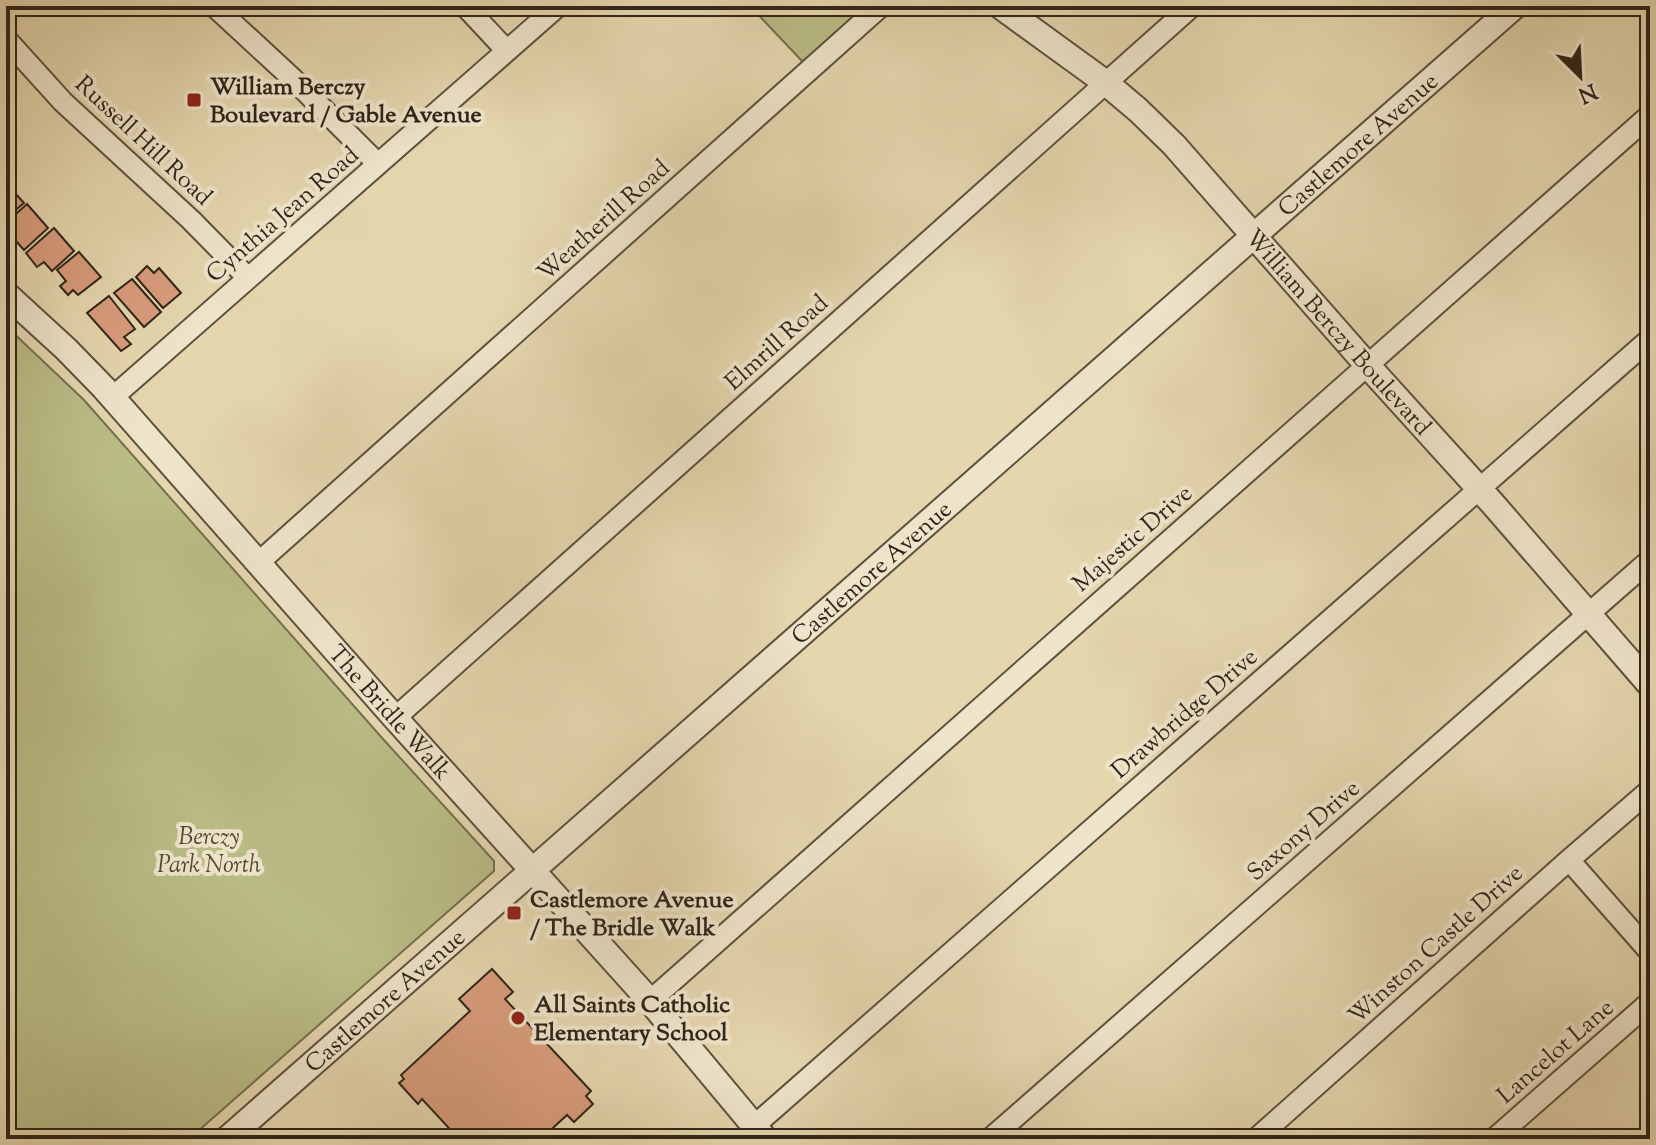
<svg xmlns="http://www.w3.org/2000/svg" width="1656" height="1145" font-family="'Sorts Mill Goudy',serif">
<rect width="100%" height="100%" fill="#e5d6ae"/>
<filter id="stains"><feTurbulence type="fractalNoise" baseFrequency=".0025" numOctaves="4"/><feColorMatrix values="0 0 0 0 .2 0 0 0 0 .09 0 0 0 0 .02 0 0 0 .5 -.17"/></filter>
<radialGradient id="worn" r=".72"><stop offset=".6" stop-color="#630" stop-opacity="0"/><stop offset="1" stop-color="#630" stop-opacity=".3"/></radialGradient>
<path fill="#babc86" stroke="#747050" stroke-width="2" d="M 750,6 L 866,6 L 803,62 Z
M 6,326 L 84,400 L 383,739 L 494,861 L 494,871 L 189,1139 L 6,1139 Z"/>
<path fill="#d89c7c" stroke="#2f251a" stroke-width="2" d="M 6,183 L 24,203 L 6,218 Z
M 27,204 L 48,228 L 24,250 L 6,230 L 6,223 Z
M 54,228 L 74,251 L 52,271 L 44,262 L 37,267 L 26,253 Z
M 79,252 L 101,277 L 78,295 L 73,290 L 68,295 L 60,286 L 66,281 L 57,270 Z
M 147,266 L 154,273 L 159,268 L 181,293 L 163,308 L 136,277 Z
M 132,279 L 161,312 L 144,327 L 114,293 Z
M 109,296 L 135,329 L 124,337 L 131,344 L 121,351 L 87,313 Z
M 492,969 L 513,992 L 505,999 L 591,1091 L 586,1096 L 593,1104 L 574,1122 L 567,1115 L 541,1139 L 459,1139 L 422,1099 L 418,1104 L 399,1083 L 404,1079 L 401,1075 L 470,1011 L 459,999 Z"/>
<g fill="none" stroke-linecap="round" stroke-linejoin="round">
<g stroke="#5c513f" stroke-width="24">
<path id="minor" d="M 214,6 L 292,78 L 378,164
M 465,6 L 507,51
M 6,39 L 63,102 L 191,220 L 248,278
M 113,397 L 558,6
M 258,563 L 881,6
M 395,718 L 1192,6
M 1569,860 L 1650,952
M 650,1001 L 1650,115
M 754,1126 L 1650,339
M 990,1139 L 1650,560
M 1256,1139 L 1569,860 L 1650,790
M 1494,1139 L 1650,1002"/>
</g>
<g stroke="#5c513f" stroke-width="28">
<g id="tertiary">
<path id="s1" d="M 1000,6 L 1106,83 L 1138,110 L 1174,145 L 1368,366 L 1493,504 L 1650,685"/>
<path id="s2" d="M 6,294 L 66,349 L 104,388 L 395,718 L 650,1001 L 765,1139"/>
<path id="s3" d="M 227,1139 L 1515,6"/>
</g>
</g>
<use href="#minor" stroke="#eee4ca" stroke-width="20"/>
<use href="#tertiary" stroke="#eee4ca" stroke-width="24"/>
</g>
<g fill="#8f2418" stroke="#eee4ca" stroke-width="3">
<rect x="186" y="92" width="16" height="16" rx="4"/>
<rect x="506" y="905" width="16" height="16" rx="4"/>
<circle cx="518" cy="1018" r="8"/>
</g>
<g text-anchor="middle" stroke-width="8" stroke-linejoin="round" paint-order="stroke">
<g font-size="24" font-weight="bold" fill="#2f251a" stroke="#eee4ca" text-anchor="start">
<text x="210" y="94">William Berczy<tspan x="210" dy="28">Boulevard / Gable Avenue</tspan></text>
<text x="530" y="907">Castlemore Avenue<tspan x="530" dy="28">/ The Bridle Walk</tspan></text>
<text x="534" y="1012">All Saints Catholic<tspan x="534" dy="28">Elementary School</tspan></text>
</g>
<g font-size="24" fill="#2f251a" stroke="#eee4ca">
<text transform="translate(144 140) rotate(43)" y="8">Russell Hill Road</text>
<text dy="8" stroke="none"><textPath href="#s3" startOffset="1506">Castlemore Avenue</textPath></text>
<text transform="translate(282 214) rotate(-41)" y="8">Cynthia Jean Road</text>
<text transform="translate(603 220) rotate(-42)" y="8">Weatherill Road</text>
<text dy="8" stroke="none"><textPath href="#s1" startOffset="472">William Berczy Boulevard</textPath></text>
<text transform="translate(776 342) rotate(-42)" y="8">Elmrill Road</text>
<text transform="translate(1132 538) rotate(-41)" y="8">Majestic Drive</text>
<text dy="8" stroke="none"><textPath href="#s3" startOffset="858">Castlemore Avenue</textPath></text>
<text dy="8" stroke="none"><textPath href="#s2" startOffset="568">The Bridle Walk</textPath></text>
<text transform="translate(1184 713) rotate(-41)" y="8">Drawbridge Drive</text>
<text transform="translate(1303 830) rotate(-41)" y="8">Saxony Drive</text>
<text transform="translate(1435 944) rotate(-42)" y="8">Winston Castle Drive</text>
<text dy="8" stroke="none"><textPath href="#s3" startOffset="210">Castlemore Avenue</textPath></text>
<text transform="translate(1555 1051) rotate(-41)" y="8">Lancelot Lane</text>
</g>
<g font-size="24" font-style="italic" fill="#524b35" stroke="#eee4ca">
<text x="209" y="844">Berczy<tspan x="209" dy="28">Park North</tspan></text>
</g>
</g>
<rect width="1656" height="1145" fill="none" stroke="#e5d6ae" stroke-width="32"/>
<rect x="8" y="8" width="1640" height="1129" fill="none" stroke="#2f251a" stroke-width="4"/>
<rect x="16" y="16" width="1624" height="1113" fill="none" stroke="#2f251a" stroke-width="2"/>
<g transform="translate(1580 76) rotate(156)" stroke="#eee4ca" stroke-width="6" paint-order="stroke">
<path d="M0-6L14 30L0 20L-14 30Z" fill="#2f251a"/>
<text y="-12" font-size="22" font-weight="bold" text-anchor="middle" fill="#2f251a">N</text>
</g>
<rect width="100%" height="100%" filter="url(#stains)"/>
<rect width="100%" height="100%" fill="url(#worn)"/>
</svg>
